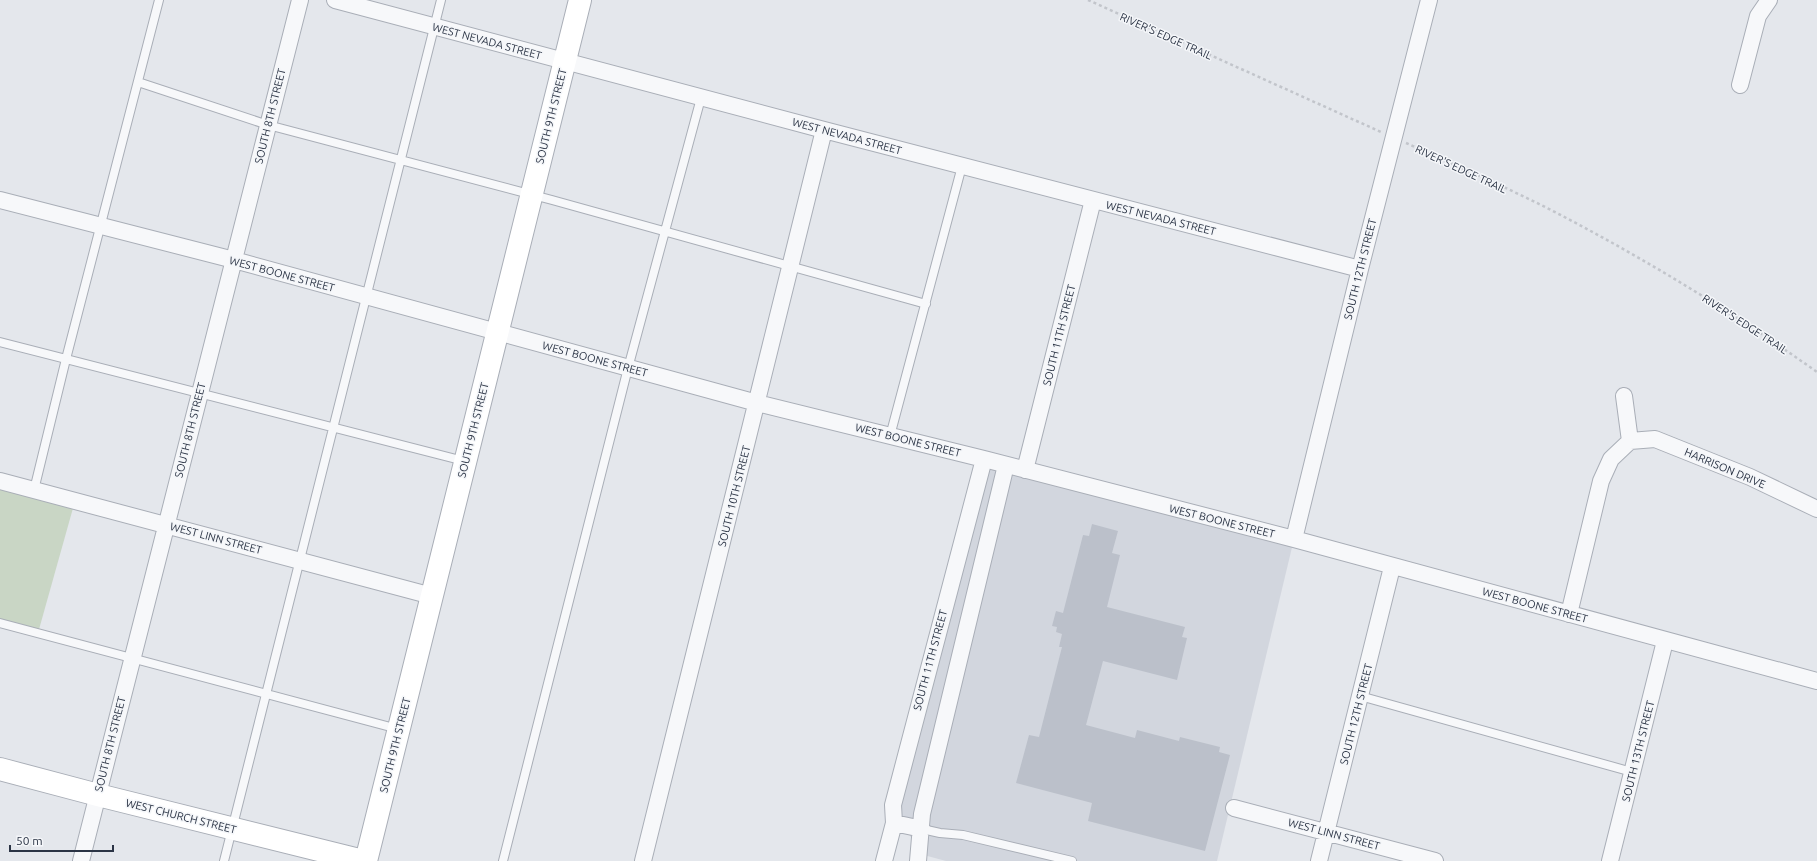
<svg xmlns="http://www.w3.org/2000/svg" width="1817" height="861" font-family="Ubuntu,sans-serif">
<rect width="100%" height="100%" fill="#e4e7ec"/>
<path fill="#d2d6de" d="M 991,461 L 1294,539 L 1217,861 L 946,861 L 920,854 L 897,812 Z"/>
<path fill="#c9d6c5" d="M 0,481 L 75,501 L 38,633 L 0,623 Z"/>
<path fill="#bbc0ca" d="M 1092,524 L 1118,531 L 1112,553 L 1120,555 L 1107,607 L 1185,627 L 1182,637 L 1187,638 L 1177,680 L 1103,661 L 1086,725 L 1135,738 L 1137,730 L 1179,741 L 1180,737 L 1220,747 L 1219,752 L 1230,755 L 1205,851 L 1088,821 L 1092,803 L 1016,783 L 1029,735 L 1039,737 L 1062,647 L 1059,647 L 1062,634 L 1056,632 L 1057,627 L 1052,626 L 1056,611 L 1063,613 L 1083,535 L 1089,536 Z"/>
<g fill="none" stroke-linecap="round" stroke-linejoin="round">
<g stroke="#a9aeb7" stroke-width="10">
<path id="lane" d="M 138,82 L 268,125 L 552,200 L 926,304
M 0,342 L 464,461
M 890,436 L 962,166
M 34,490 L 66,359 L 159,0
M 0,623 L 398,729
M 1360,696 L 1632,772
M 922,829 L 940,833 L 963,835 L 1072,861
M 224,861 L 441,0
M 503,861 L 628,368 L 701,98"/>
</g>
<g stroke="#a9aeb7" stroke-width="18">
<path id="street" d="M 335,0 L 824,130 L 1360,269
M 1740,85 L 1758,16 L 1769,0
M 0,200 L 234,260 L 757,403 L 984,459 L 1294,539 L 1817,681
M 1624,396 L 1630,441 L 1655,439 L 1750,477 L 1817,509
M 1025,470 L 1093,200
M 0,481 L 432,596
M 1294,539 L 1360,269 L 1429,0
M 1569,614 L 1601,481 L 1611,459 L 1630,441
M 1234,808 L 1435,861
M 894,823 L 922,829
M 81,861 L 300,0
M 643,861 L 824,130
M 884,861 L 894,823 L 893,805 L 984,459
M 918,861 L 922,814 L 1006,465
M 1319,861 L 1392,567
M 1610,861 L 1665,641"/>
</g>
<g stroke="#a9aeb7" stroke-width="24">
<path id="secondary" d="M 0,769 L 98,795 L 363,861
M 366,861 L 580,0"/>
</g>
<path stroke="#c2c5cb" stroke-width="2.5" stroke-dasharray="3 3" stroke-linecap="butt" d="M 1088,0 L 1381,132
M 1406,143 C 1454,165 1504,186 1551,210 C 1644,258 1732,312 1817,372"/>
<use href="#lane" stroke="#f7f8fa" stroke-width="8"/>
<use href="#street" stroke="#f7f8fa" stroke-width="16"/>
<use href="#secondary" stroke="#fff" stroke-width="22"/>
</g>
<g text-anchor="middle" stroke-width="3" stroke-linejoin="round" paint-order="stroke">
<g font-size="11" fill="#2b3445" stroke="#f4f6f9">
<text transform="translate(1166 36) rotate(24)" y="4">RIVER'S EDGE TRAIL</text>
<text transform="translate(487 41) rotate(15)" y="4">WEST NEVADA STREET</text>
<text transform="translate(270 116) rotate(-76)" y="4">SOUTH 8TH STREET</text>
<text transform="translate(551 116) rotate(-76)" y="4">SOUTH 9TH STREET</text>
<text transform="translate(847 136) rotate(15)" y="4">WEST NEVADA STREET</text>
<text transform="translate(1461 169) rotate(25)" y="4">RIVER'S EDGE TRAIL</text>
<text transform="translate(1161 218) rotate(14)" y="4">WEST NEVADA STREET</text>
<text transform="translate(1360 269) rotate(-76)" y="4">SOUTH 12TH STREET</text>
<text transform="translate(282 274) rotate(15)" y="4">WEST BOONE STREET</text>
<text transform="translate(1745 324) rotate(33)" y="4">RIVER'S EDGE TRAIL</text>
<text transform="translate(1059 335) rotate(-76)" y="4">SOUTH 11TH STREET</text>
<text transform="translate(595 359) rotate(15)" y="4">WEST BOONE STREET</text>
<text transform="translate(190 430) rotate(-76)" y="4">SOUTH 8TH STREET</text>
<text transform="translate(473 430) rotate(-76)" y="4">SOUTH 9TH STREET</text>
<text transform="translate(908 440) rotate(14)" y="4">WEST BOONE STREET</text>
<text transform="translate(1725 468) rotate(23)" y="4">HARRISON DRIVE</text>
<text transform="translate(734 496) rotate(-76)" y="4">SOUTH 10TH STREET</text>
<text transform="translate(1222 521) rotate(14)" y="4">WEST BOONE STREET</text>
<text transform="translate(216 538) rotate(15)" y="4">WEST LINN STREET</text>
<text transform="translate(1535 605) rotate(15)" y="4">WEST BOONE STREET</text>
<text transform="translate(930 660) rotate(-75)" y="4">SOUTH 11TH STREET</text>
<text transform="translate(1356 714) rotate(-76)" y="4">SOUTH 12TH STREET</text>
<text transform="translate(110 744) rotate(-76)" y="4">SOUTH 8TH STREET</text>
<text transform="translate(395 745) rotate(-76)" y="4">SOUTH 9TH STREET</text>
<text transform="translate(1638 751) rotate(-76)" y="4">SOUTH 13TH STREET</text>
<text transform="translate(181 816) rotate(14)" y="4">WEST CHURCH STREET</text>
<text transform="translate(1334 834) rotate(15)" y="4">WEST LINN STREET</text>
</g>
</g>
<path d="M10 845v6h103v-6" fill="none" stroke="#2b3445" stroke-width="2"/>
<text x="16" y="845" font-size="12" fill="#2b3445" stroke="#f4f6f9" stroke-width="3" paint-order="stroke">50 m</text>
</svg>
